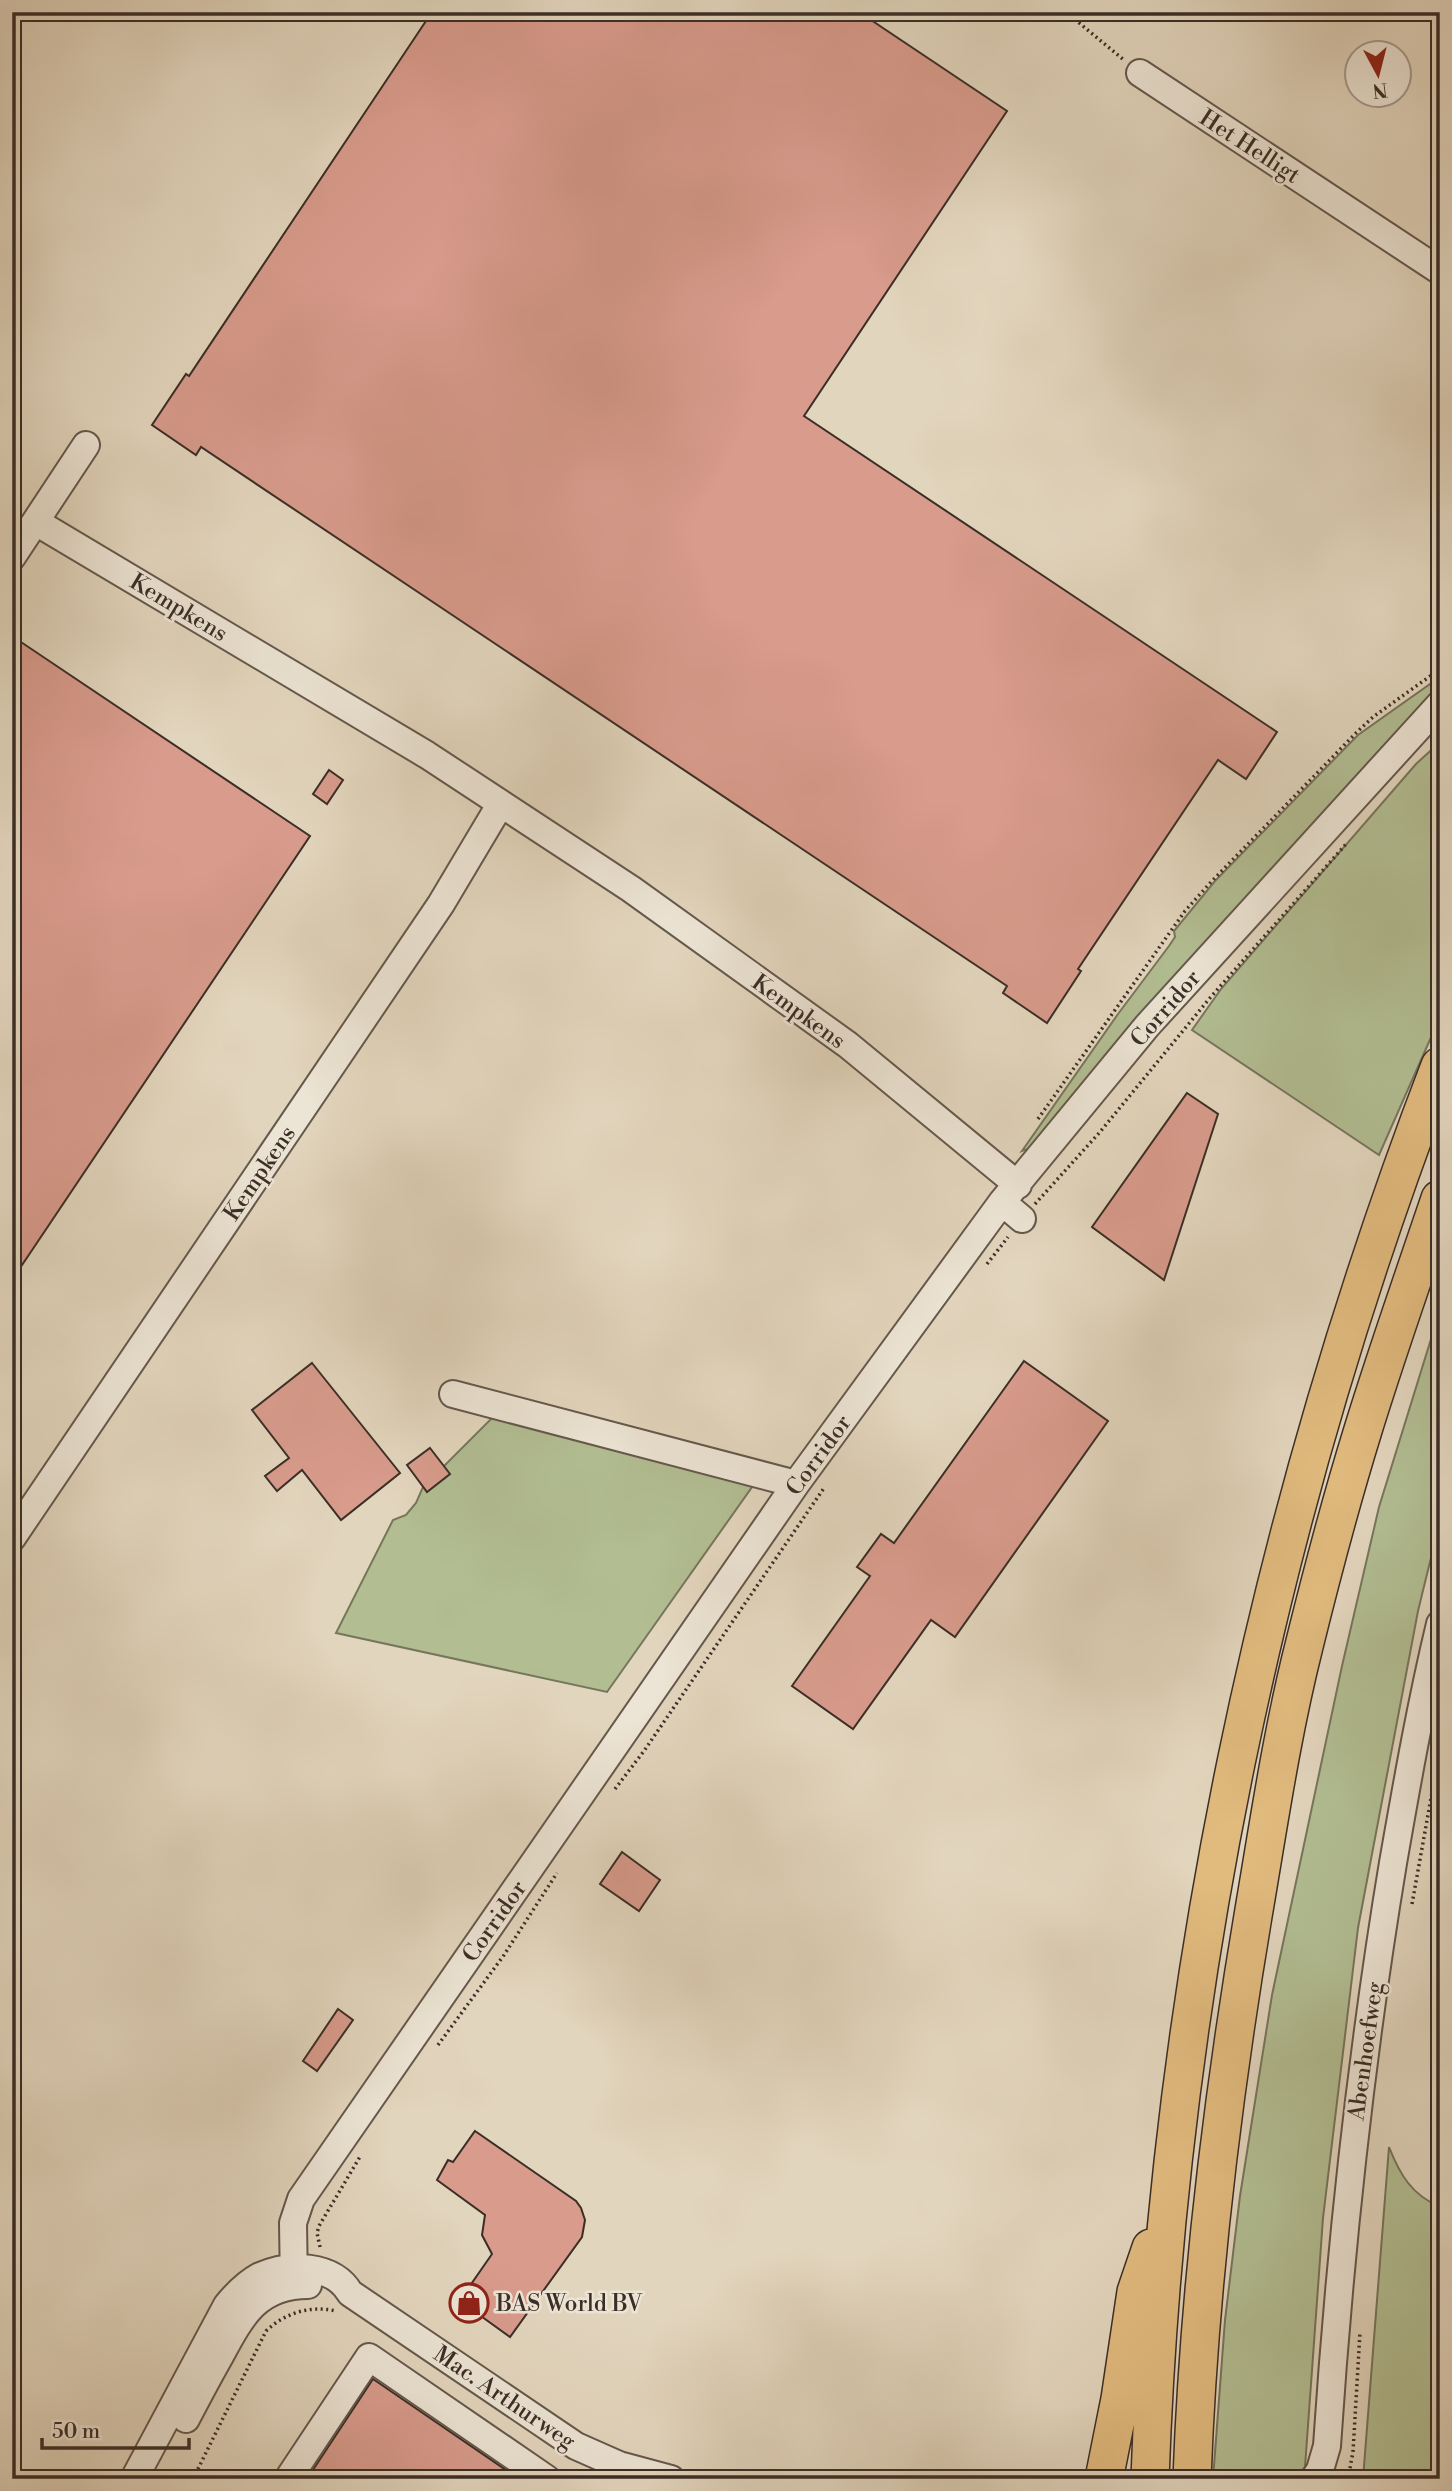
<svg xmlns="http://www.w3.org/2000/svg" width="1452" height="2491" font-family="'Libre Bodoni',serif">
<rect width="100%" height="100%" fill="#e2d5bd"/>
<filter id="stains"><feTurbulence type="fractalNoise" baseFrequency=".00286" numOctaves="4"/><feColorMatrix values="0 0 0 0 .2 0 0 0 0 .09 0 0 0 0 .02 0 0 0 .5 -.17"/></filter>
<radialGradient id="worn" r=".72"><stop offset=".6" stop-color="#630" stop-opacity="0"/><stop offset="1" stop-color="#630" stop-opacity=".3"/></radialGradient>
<path fill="#b2bd92" stroke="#76765c" stroke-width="2" d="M 1440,677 L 1440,684 L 1200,951 L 1036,1146 L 1022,1151 L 1118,1014 L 1169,946 L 1175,937 L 1174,931 L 1215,881 L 1358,735 Z
M 1440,742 L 1440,1017 L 1379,1155 L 1192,1030 L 1221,989 L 1416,764 Z
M 1440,1310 L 1440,1521 L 1418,1611 L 1358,1928 L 1323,2218 L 1305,2467 L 1296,2477 L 1283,2479 L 1213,2479 L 1225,2320 L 1240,2196 L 1272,1995 L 1342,1666 L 1379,1507 Z
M 496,1414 L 757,1480 L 607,1692 L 336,1633 L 393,1520 L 406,1515 L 416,1503 L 423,1487 Z
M 1389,2147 C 1400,2175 1412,2195 1440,2207 L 1440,2479 L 1363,2479 Z"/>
<path fill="#d89b8c" stroke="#3b2e27" stroke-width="2" d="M 432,12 L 859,12 L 1007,111 L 804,416 L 1277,732 L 1246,779 L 1218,760 L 1078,969 L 1081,971 L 1047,1023 L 1003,993 L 1007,986 L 201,447 L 196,455 L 152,425 L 186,374 L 189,376 Z
M 12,636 L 310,836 L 12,1280 Z
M 329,770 L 343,780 L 327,804 L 313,794 Z
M 1187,1093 L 1218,1114 L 1164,1280 L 1092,1227 Z
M 1024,1361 L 1108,1421 L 955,1637 L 931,1620 L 853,1729 L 792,1686 L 870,1576 L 857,1567 L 881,1534 L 894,1543 Z
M 312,1363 L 400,1473 L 341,1520 L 302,1470 L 277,1491 L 265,1476 L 289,1458 L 252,1410 Z
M 430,1448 L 450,1474 L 427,1492 L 407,1465 Z
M 622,1852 L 660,1880 L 639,1911 L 600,1884 Z
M 338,2009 L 353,2020 L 317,2071 L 303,2061 Z
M 475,2131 L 576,2201 L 581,2208 L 585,2220 L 582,2237 L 510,2337 L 478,2314 L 474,2318 L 458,2303 L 492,2254 L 482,2235 L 485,2215 L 437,2180 L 448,2160 L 453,2162 Z
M 373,2379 L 519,2479 L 307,2479 Z"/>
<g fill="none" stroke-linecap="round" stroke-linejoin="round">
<g stroke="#65584c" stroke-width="30">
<path id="minor" d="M 1140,73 L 1440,271
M 36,522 L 427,755 L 631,889 L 848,1045 L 1018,1185
M 12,557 L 86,445
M 1002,1202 L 1022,1219
M 453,1394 L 796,1484
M 12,1538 L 441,904 L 500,805
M 294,2286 L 293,2223 L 301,2199 L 796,1484 L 1002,1202 L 1147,1026 L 1440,704
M 186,2419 C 197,2398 208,2377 220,2356 C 241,2317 257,2285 308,2285
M 134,2479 L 227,2305 C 237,2293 247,2283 260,2276 C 289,2263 333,2264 350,2293 L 576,2446 L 619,2465 L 671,2479
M 288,2479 L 369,2357 L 547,2479
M 1314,2479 L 1320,2470 L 1327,2446 C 1340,2250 1361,2056 1393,1863 C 1407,1783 1421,1703 1440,1624"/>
</g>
<g stroke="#3b2e27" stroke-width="40">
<path id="highway" d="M 1104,2479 L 1120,2399 L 1136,2292 L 1151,2248
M 1150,2479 C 1167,1997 1267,1516 1440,1066
M 1192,2479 C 1199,2288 1222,2099 1254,1910 C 1269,1822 1282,1733 1304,1646 C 1322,1573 1341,1501 1363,1430 C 1387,1352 1414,1276 1440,1199"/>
</g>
<path stroke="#3b2e27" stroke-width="3.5" stroke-dasharray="2 3.5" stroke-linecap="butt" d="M 1066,12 L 1124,60
M 1038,1119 L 1185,911 L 1211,882 L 1356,733 L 1373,717 L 1440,669
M 1035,1204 L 1100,1132 L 1209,999 L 1346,844
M 987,1264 L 1008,1237
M 615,1789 L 644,1751 L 824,1488
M 1412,1904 L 1440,1748
M 438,2045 L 504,1955 L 557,1873
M 320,2247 L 317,2233 L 319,2226 L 361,2155
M 574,2471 L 583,2479
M 193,2479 L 266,2331 C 285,2313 310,2305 336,2311
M 1348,2479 L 1353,2452 L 1360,2332"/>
<use href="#minor" stroke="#ece4d4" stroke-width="26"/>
<use href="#highway" stroke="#e1ba7e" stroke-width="37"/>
</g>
<defs>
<g id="shop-ring" transform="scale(2.0125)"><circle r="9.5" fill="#ece4d4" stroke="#8f2418" stroke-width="1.5"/><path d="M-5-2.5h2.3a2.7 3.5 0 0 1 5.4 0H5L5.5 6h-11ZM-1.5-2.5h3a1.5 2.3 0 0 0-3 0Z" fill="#8f2418"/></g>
</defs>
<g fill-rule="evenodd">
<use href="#shop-ring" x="469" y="2303"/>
</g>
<g text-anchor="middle" stroke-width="5" stroke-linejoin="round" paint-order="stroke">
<g font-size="23" fill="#3b2e27" stroke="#ece4d4">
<text transform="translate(1250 146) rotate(33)" y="8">Het Helligt</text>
<text transform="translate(179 607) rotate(31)" y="8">Kempkens</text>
<text transform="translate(1165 1008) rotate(-49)" y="8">Corridor</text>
<text transform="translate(799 1011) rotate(36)" y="8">Kempkens</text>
<text transform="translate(259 1173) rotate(-56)" y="8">Kempkens</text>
<text transform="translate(818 1455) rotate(-54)" y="8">Corridor</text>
<text transform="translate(494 1921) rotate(-55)" y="8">Corridor</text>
<text transform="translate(1365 2051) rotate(-82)" y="8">Abenhoefweg</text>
<text transform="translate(505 2397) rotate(34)" y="8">Mac. Arthurweg</text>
</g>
<g font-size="23" fill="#3b2e27" stroke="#ece4d4" text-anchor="start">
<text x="496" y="2311">BAS World BV</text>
</g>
</g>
<rect width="1452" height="2491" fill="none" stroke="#e2d5bd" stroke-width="42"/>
<rect x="14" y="14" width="1424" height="2463" fill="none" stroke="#3b2e27" stroke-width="3.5"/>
<rect x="21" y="21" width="1410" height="2449" fill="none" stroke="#3b2e27" stroke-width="2"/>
<g transform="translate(1378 74) rotate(173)"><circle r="33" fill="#ece4d4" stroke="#a59b8f" stroke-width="2"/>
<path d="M0-5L12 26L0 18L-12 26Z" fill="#8f2418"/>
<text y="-10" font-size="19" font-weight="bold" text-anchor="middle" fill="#3b2e27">N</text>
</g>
<path d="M42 2438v10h147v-10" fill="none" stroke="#3b2e27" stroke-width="3.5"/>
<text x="52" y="2438" font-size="21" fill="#3b2e27" stroke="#ece4d4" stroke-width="5" paint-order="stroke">50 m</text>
<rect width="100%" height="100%" filter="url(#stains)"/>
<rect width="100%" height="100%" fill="url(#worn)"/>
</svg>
